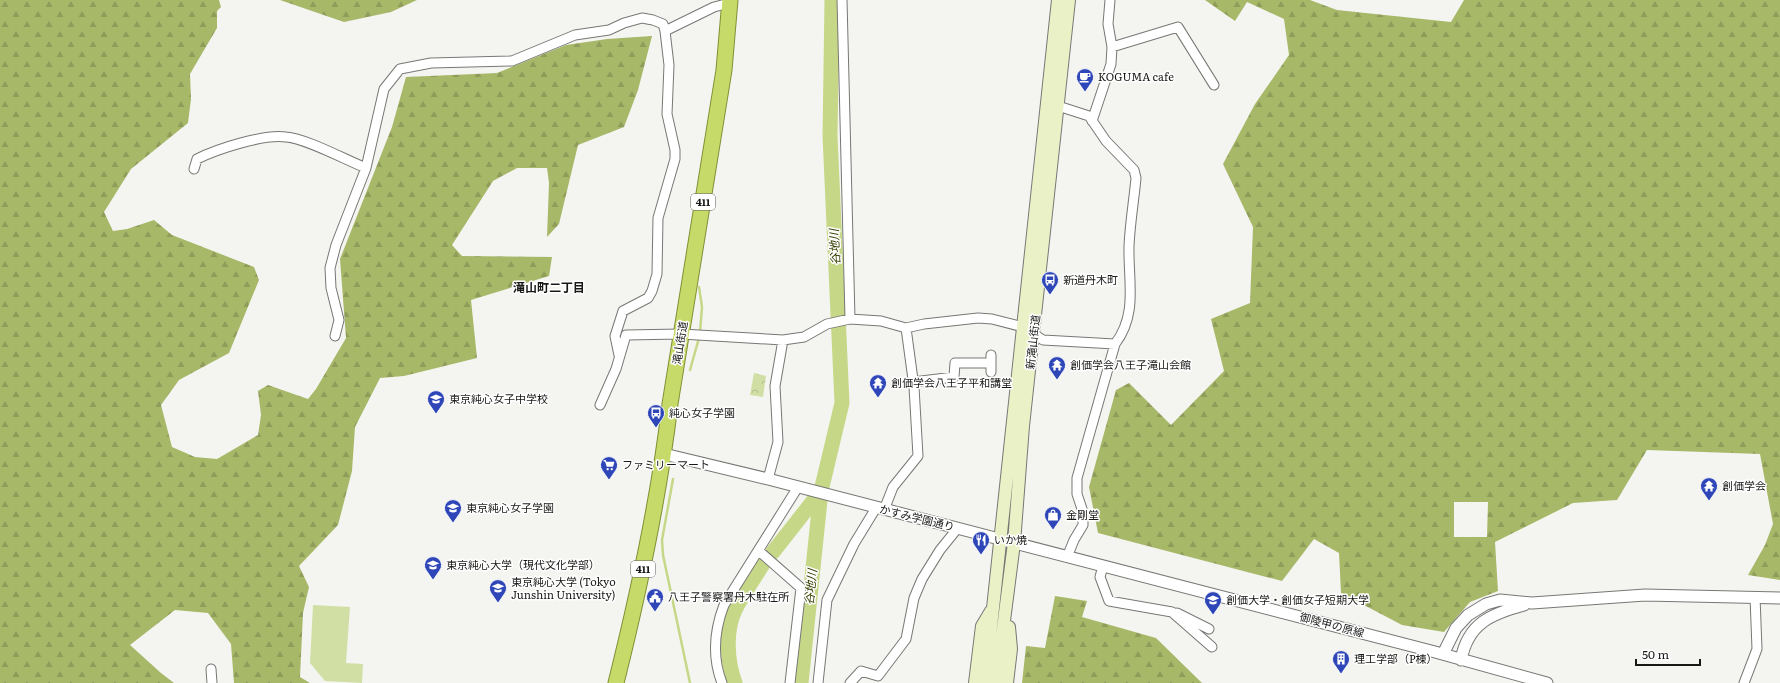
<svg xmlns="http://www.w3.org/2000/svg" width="1780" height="683" font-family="Literata,'Noto Sans JP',serif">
<defs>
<pattern id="forest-firs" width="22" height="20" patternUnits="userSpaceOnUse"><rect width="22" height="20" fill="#a8b869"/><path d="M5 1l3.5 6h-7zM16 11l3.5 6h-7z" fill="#909d5a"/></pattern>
<pattern id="park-crowns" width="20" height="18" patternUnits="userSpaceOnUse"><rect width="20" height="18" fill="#d1dfa5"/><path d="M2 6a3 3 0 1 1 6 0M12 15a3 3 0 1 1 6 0" fill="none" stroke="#b3bf8d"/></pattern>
</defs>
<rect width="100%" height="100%" fill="#f4f5f1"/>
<path fill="url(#forest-firs)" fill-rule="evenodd" d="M 0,0 L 219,0 L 221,7 L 217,11 L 217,28 L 190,74 L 191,99 L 188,123 L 131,169 L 104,212 L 113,231 L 127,229 L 154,220 L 172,235 L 254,267 L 259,280 L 229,353 L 179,380 L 161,405 L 172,447 L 195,457 L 217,459 L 258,435 L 261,415 L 258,391 L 268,385 L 308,399 L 316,389 L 346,338 L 340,259 L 392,127 L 406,77 L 497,73 L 566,45 L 607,39 L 652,36 L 638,90 L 624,127 L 578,145 L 559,224 L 547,237 L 549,183 L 547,168 L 517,168 L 493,181 L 452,245 L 462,256 L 552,257 L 549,276 L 471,300 L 477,358 L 404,376 L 380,378 L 355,427 L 352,471 L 338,525 L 299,566 L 309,587 L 303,613 L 300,677 L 310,683 L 234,683 L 231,644 L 208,613 L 175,610 L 130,645 L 161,673 L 174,683 L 0,683 Z
M 280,0 L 417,0 L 391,12 L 344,22 Z
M 1205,0 L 1310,0 L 1337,10 L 1451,22 L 1464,0 L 1780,0 L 1780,580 L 1748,575 L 1765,545 L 1773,524 L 1760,454 L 1647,450 L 1617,500 L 1573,503 L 1495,542 L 1498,591 L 1470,602 L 1444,632 L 1402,625 L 1341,593 L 1339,553 L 1314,539 L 1282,581 L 1098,533 L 1089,487 L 1116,390 L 1129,383 L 1171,425 L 1224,371 L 1211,319 L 1250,303 L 1253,227 L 1223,164 L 1255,104 L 1289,55 L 1284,19 L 1247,2 L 1235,21 ZM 1454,502 L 1488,502 L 1487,537 L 1454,537 Z
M 1055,596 L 1087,601 L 1082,617 L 1156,638 L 1202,683 L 1022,683 L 1026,646 L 1045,648 Z"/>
<path fill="url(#park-crowns)" d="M 754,373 L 766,376 L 763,397 L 750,395 Z"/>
<path fill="#d1dfa5" d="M 313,605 L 350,607 L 346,663 L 363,664 L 362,683 L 325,681 L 310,663 Z"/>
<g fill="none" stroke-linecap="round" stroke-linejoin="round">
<path stroke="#c6d887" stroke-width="2.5" d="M 699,287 L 702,307 L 700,332
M 690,370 L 699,338
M 673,479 L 662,540 L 663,555 L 690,683"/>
<path stroke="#c6d887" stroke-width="15" d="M 773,552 L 821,491
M 735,683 C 727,661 725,631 735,610 C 743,594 754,579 763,564
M 801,683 L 821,491 L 842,403 L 830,136 L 832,0"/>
<g stroke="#777875" stroke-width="11">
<path id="minor" d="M 842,0 L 850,319
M 1112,47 L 1178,27 L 1214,85
M 1058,106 L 1089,116 L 1106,141 L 1134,170 L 1136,178 C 1134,200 1130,223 1129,246 C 1128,281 1138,314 1115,344 L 1077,478 L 1077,494 L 1083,512 L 1083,525 L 1074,540 L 1067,557
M 1092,121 L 1111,64 L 1112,47 L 1108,24 L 1110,0
M 194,169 L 197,159 C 217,149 263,134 286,137 C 305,138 346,160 366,168
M 335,336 L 339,320 L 331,288 L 330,268 L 336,245 L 366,168 L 384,89 L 400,69 L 431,63 L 512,61 L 575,35 L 609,30 L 624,23 L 642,18 L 653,20 L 663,24 L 665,31 L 714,7 L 730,3
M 619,355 L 615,336 L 623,311 L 648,298 L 652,291 L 657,274 L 658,218 L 675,159 L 675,150 L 667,114 L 669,65 L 665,31
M 991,372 L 991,355
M 913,382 L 954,377 L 955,363 L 991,363
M 600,405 L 616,369 L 626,335 L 681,334 L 783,340 L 804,337 L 827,324 L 850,319 L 881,321 L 906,328 L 924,324 L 978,318 L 992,319 L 1023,327 L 1043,340 L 1115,344
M 768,479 L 778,442 L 775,386 L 783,340
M 884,510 L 893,487 L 918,456 L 914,387 L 906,328
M 759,551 L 801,588 L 790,683
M 1103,566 L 1100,577 L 1109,601 L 1172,612 L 1212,647
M 1177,613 L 1209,629
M 211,669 L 212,683
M 722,683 C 712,657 714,631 724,605 L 798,487
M 818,683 L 827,600 L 854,544 L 876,508
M 850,683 L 861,671 L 878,676 L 906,639 L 914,598 L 922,579 L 940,550 L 957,529
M 1744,683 L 1757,649 L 1755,597"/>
</g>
<g stroke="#777875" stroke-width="13">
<path id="tertiary" d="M 664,454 L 768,479 L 1435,652 L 1547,683
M 1443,654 L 1456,628 L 1468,615 L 1486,604 L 1500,600 L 1532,603 L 1645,595 L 1780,598
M 1461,660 C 1468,623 1491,614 1524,605"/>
</g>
<g stroke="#777875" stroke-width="14">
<path id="secondary" d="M 975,683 L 982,626 L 991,611
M 985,683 L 1058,0
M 996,683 L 1014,543 L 1023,426 L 1069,0
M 1007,683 L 1011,649 L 1009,627"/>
</g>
<g stroke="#809035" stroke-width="17">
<path id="trunk" d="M 616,683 C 639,591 659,499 670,404 L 724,70 L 730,0"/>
</g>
<use href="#minor" stroke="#fff" stroke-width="9"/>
<use href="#tertiary" stroke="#fff" stroke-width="11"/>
<use href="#secondary" stroke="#eaf1c7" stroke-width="12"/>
<use href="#trunk" stroke="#c6da6a" stroke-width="15"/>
</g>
<defs>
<g id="cafe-pin" transform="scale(0.9)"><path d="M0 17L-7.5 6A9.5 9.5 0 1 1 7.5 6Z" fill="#2e46b7" stroke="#fff"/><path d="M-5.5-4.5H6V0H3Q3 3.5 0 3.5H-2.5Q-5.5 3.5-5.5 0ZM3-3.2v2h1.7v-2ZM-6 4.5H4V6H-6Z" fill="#fff"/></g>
<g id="bus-pin" transform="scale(0.9)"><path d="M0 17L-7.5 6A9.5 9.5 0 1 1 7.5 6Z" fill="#2e46b7" stroke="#fff"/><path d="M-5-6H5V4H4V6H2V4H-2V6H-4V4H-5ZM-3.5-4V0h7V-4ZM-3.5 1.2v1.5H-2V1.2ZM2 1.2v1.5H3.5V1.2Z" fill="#fff"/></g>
<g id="temple-pin" transform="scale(0.9)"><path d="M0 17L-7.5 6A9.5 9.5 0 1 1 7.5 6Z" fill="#2e46b7" stroke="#fff"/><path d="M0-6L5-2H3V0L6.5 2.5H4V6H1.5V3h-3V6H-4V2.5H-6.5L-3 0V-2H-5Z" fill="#fff"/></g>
<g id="school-pin" transform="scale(0.9)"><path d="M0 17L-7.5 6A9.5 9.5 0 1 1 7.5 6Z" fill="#2e46b7" stroke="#fff"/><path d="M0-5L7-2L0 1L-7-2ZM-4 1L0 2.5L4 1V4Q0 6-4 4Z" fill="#fff"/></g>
<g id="supermarket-pin" transform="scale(0.9)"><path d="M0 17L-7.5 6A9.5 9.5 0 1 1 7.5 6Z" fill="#2e46b7" stroke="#fff"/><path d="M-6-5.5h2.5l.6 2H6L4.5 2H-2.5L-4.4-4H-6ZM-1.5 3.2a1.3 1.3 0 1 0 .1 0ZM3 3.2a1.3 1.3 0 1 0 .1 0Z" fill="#fff"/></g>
<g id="shop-pin" transform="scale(0.9)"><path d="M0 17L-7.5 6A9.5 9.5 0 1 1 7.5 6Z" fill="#2e46b7" stroke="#fff"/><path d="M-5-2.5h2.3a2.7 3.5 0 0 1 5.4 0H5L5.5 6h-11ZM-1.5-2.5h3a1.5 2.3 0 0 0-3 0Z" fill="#fff"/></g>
<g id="restaurant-pin" transform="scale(0.9)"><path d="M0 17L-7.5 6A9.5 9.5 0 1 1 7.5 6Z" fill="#2e46b7" stroke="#fff"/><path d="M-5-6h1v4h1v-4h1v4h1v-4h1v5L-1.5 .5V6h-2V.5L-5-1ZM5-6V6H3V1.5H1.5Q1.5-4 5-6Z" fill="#fff"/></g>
<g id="university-pin" transform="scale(0.9)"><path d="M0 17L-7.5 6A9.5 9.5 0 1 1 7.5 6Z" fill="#2e46b7" stroke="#fff"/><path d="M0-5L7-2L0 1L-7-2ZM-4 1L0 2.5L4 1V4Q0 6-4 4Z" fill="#fff"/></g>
<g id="civic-pin" transform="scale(0.9)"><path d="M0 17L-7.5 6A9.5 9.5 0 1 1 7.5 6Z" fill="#2e46b7" stroke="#fff"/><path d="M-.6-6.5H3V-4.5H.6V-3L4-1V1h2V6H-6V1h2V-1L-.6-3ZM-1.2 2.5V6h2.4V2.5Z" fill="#fff"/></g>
<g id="building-pin" transform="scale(0.9)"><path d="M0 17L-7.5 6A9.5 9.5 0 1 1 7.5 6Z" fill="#2e46b7" stroke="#fff"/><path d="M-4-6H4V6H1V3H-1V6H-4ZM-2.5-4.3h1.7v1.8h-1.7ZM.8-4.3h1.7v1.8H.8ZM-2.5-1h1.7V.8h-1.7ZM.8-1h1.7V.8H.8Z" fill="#fff"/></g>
</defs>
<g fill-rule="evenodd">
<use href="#cafe-pin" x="1085" y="77"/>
<use href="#bus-pin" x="1050" y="280"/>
<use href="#temple-pin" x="1057" y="365"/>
<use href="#temple-pin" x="878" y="383"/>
<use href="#school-pin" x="436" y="399"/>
<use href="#bus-pin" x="656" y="413"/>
<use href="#supermarket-pin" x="609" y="465"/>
<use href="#temple-pin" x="1709" y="486"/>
<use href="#school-pin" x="453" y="508"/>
<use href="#shop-pin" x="1053" y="515"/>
<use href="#restaurant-pin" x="981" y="540"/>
<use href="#university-pin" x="433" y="565"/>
<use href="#university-pin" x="498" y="588"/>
<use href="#civic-pin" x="655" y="597"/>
<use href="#university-pin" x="1213" y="600"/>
<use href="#building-pin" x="1341" y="659"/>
</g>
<g text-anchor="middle" stroke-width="3" stroke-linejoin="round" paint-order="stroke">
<g fill="#fff" stroke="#5d5d5d" stroke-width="1">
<rect x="691" y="194" width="24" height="16" rx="3"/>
<rect x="631" y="561" width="24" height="16" rx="3"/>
</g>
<g font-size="10" font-weight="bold" fill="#181817">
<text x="703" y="206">411</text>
<text x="643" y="573">411</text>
</g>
<g font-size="11" fill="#181817" stroke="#fff" text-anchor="start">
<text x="1098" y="81">KOGUMA cafe</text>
<text x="1063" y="284">新道丹木町</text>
<text x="1070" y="369">創価学会八王子滝山会館</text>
<text x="891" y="387">創価学会八王子平和講堂</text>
<text x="449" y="403">東京純心女子中学校</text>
<text x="669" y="417">純心女子学園</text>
<text x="622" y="469">ファミリーマート</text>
<text x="1722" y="490">創価学会</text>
<text x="466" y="512">東京純心女子学園</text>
<text x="1066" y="519">金剛堂</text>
<text x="994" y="544">いか焼</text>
<text x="446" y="569">東京純心大学（現代文化学部）</text>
<text x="511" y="586">東京純心大学 (Tokyo<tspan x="511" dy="13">Junshin University)</tspan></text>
<text x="668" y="601">八王子警察署丹木駐在所</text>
<text x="1226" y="604">創価大学・創価女子短期大学</text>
<text x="1354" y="663">理工学部（P棟）</text>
</g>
<g font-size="11" fill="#181817" stroke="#fff">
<text transform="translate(1033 342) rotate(-84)" y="4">新滝山街道</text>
<text transform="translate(680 343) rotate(-81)" y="4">滝山街道</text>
<text transform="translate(917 518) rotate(14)" y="4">かすみ学園通り</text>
<text transform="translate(1332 625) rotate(15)" y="4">御陵甲の原線</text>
</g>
<g font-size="12" font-style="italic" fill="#363f00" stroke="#fff">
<text transform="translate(835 247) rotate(-93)" y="4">谷地川</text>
<text transform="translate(811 587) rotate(-84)" y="4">谷地川</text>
</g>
<g font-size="12" font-weight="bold" fill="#181817" stroke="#fff">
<text x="549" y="292">滝山町二丁目</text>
</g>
</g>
<path d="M1636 659v6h64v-6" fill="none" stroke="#181817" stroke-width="2"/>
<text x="1642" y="659" font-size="12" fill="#181817" stroke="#ffffff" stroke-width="3" paint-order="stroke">50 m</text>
</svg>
